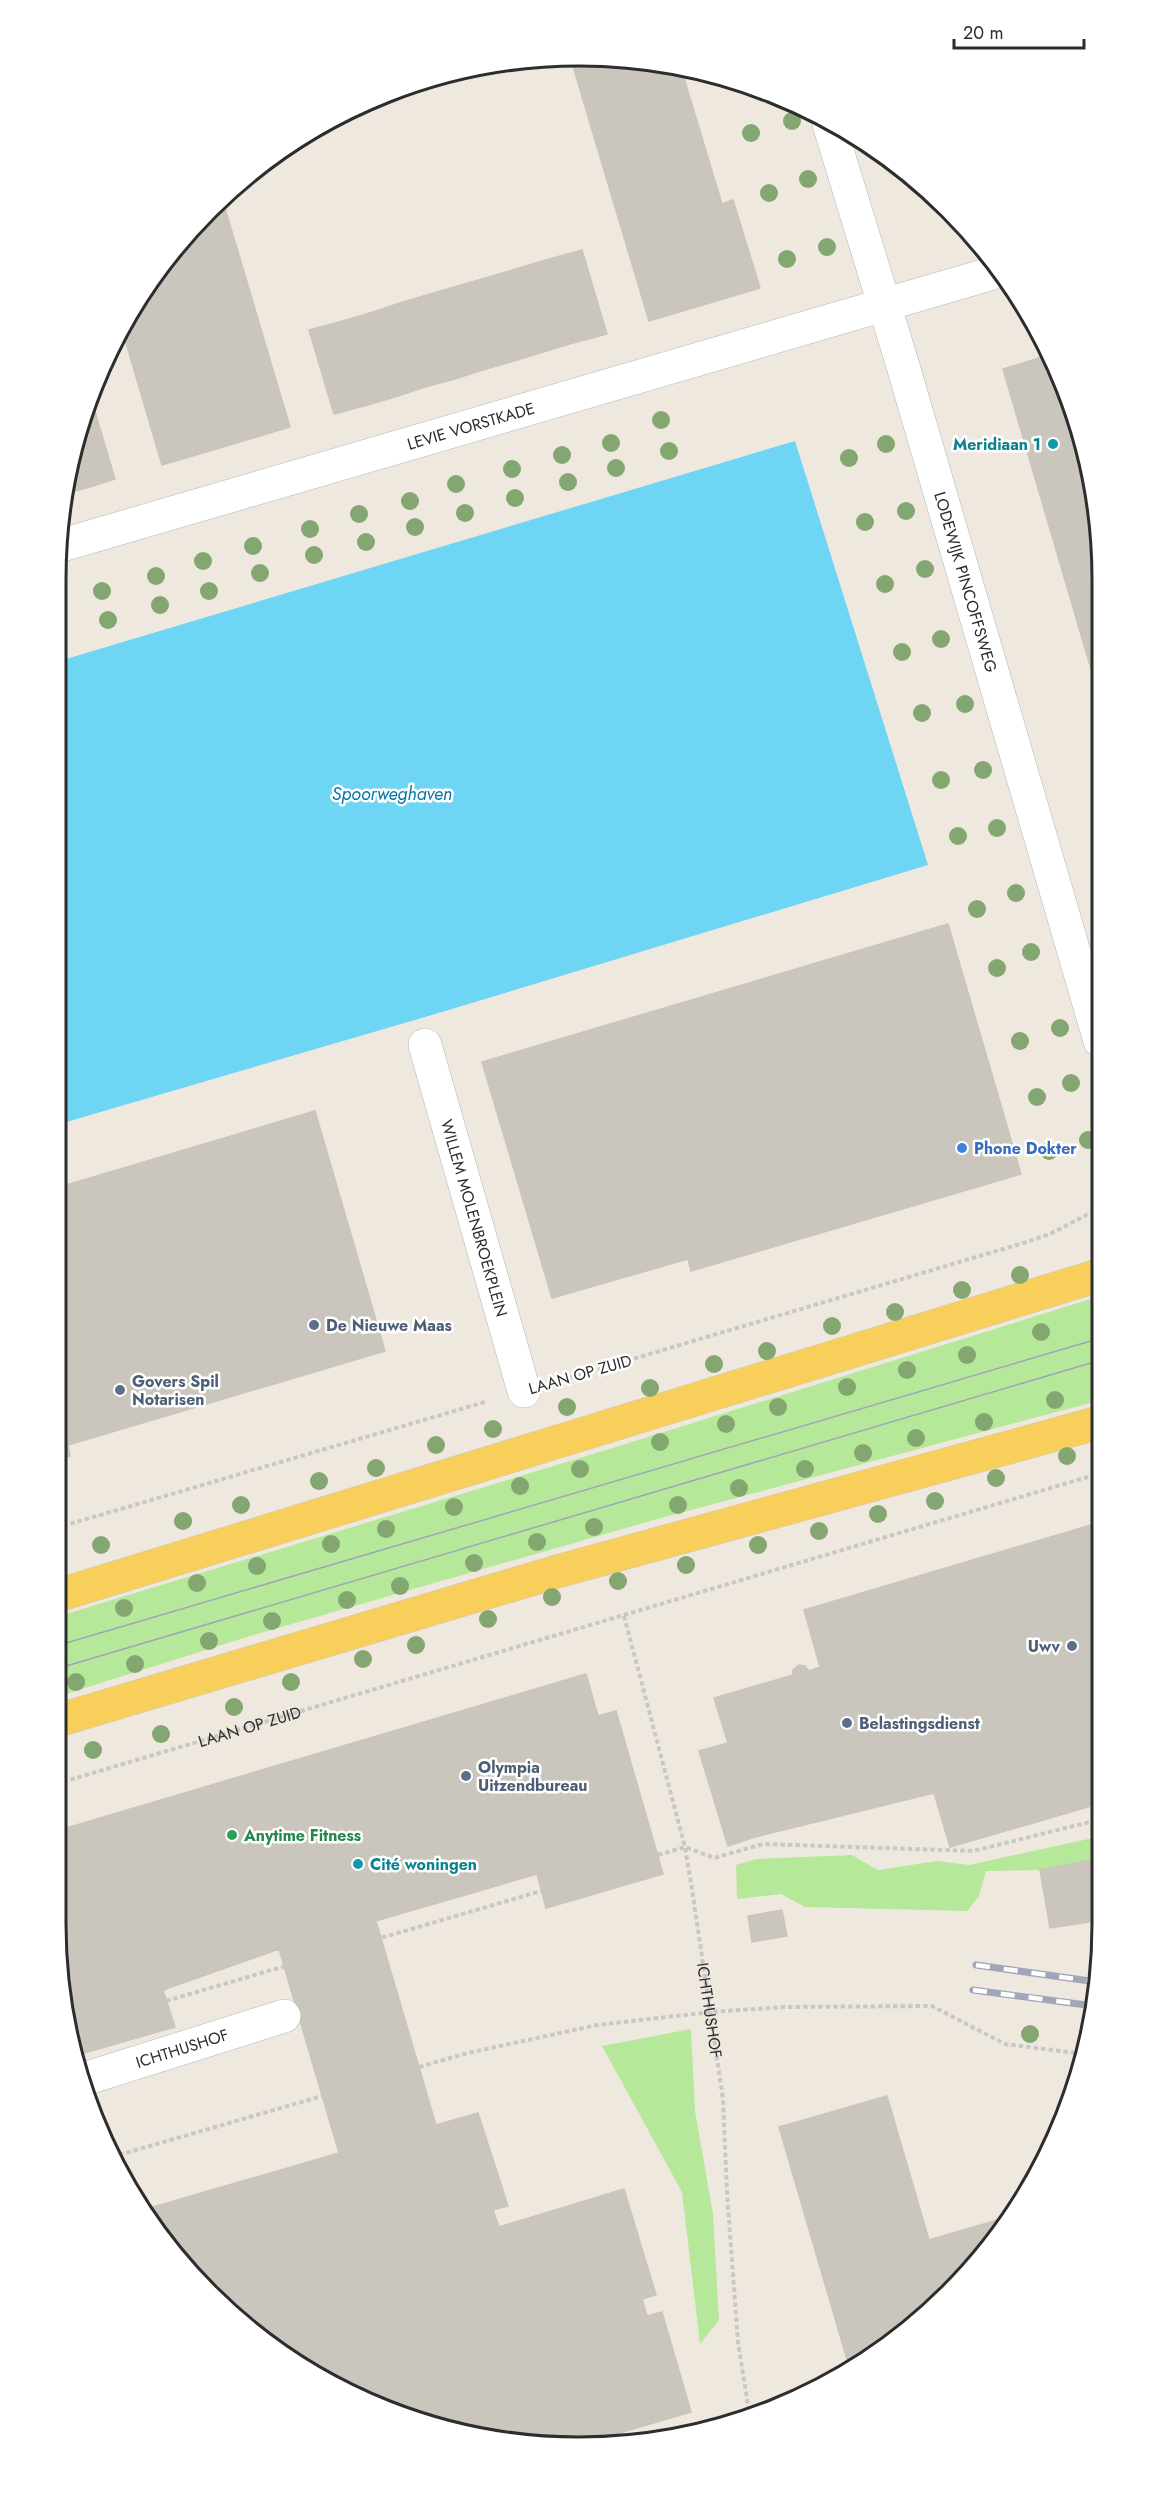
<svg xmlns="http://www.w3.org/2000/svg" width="1158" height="2503" font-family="Jost,sans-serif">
<rect width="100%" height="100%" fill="#efe8df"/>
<path fill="#b6e899" d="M 1097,1297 L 1100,1299 L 1101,1400 L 654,1520 L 257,1634 L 56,1697 L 56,1617 L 616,1447 Z
M 1102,1836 L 1102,1858 L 1040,1870 L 986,1871 L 979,1896 L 967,1911 L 805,1907 L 781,1894 L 737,1899 L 736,1865 L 757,1859 L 852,1855 L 878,1870 L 937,1861 L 969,1865 Z
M 691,2029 L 695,2111 L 713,2214 L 719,2320 L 700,2344 L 682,2192 L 602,2046 Z"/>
<path fill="#6ed5f5" d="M 795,441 L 928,865 L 442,1012 L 56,1125 L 56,662 Z"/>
<path fill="#cbc6bd" stroke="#cbc4b8" stroke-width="1.5" d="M 570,56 L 680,65 L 722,204 L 733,200 L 760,288 L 649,321 Z
M 222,198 L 290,427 L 162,465 L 122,329 L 144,288 L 209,209 Z
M 582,250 L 607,334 L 573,343 L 549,259 Z
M 549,259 L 573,343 L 543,352 L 519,268 Z
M 519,268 L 543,352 L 514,361 L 489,277 Z
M 489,277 L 514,361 L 486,369 L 461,285 Z
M 461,285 L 486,369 L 455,379 L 430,294 Z
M 430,294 L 455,379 L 425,387 L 400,303 Z
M 400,303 L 425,387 L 395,397 L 370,313 Z
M 370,313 L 395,397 L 364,406 L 339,322 Z
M 339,322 L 364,406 L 334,414 L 309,330 Z
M 1049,355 L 1063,378 L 1098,515 L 1050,529 L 1003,369 Z
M 90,395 L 115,479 L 83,489 L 73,453 Z
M 73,453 L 83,489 L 64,494 L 65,477 Z
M 1098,515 L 1099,677 L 1094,679 L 1050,529 Z
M 948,924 L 1021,1174 L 691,1271 L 688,1259 L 552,1298 L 482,1062 Z
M 315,1111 L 385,1351 L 68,1445 L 70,1456 L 56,1460 L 56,1188 Z
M 1101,1522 L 1102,1803 L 950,1847 L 934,1793 L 755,1837 L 728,1846 L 699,1751 L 728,1743 L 714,1698 L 793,1675 L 793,1670 L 799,1665 L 805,1666 L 809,1671 L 820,1667 L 804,1610 Z
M 586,1674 L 598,1716 L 616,1711 L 663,1874 L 546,1908 L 537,1874 L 279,1949 L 163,1990 L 175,2027 L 77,2055 L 56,1924 L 56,1831 Z
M 1102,1858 L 1102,1920 L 1050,1928 L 1040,1870 Z
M 782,1910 L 787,1936 L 752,1942 L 748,1916 Z
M 376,1921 L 436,2125 L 478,2113 L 508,2206 L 493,2210 L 499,2227 L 624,2189 L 656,2295 L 642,2299 L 647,2316 L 662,2312 L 691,2412 L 572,2447 L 477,2438 L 318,2378 L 185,2269 L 143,2210 L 339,2153 L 279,1949 Z
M 887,2096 L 929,2240 L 1004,2218 L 972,2269 L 857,2364 L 849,2366 L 779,2127 Z"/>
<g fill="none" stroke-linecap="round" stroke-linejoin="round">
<g stroke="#b3b6c1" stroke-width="34">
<g id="minor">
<path id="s3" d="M 829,124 L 903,366 L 1100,1041"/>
<path id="s4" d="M 59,546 L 1000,271"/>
<path id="s5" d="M 425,1045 L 524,1391"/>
<path id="s6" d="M 81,2080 L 284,2016"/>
</g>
</g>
<g stroke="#c8c8c8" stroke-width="34">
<path id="major" d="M 56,1596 L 1100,1275
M 56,1721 L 559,1571 L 1101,1422"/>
</g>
<g stroke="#c8c8c8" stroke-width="4" stroke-dasharray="4.5 3" stroke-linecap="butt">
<path d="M 562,1380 L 1020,1244 L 1050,1234 L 1100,1208"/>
<path d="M 56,1528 L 485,1402"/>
<path id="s1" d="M 624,1616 L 685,1847 L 692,1889 L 723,2099 L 727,2193 L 738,2342 L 749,2412"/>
<path id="s2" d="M 56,1784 L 1101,1473"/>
<path d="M 658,1855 L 685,1847 L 714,1858 L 763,1844 L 973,1851 L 1102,1819"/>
<path d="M 166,2001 L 541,1891"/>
<path d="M 419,2067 L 468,2053 L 597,2025 L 711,2012 L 784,2007 L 932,2006 L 1005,2044 L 1084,2054"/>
<path d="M 112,2157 L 322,2096"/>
</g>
<use href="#minor" stroke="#fff" stroke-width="33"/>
<use href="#major" stroke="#f8cf5b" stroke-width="33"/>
<path stroke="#a1a5b8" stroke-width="1.5" d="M 56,1646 L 1101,1338
M 56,1669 L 1101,1360"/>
<g stroke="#a1a5b8" stroke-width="7">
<path id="rail" d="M 976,1965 L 1097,1982
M 973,1990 L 1094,2006"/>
</g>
<use href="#rail" stroke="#fff" stroke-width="4.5" stroke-dasharray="14" stroke-linecap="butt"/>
</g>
<g fill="#84a671">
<circle cx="792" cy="121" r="9"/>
<circle cx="751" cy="133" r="9"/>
<circle cx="808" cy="179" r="9"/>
<circle cx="769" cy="193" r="9"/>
<circle cx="827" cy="247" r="9"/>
<circle cx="787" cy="259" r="9"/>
<circle cx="661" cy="420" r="9"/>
<circle cx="611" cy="443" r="9"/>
<circle cx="886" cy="444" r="9"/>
<circle cx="669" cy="451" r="9"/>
<circle cx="562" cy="455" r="9"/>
<circle cx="849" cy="458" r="9"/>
<circle cx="616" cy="468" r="9"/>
<circle cx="512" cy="469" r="9"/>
<circle cx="568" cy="482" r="9"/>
<circle cx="456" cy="484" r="9"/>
<circle cx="515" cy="498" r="9"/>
<circle cx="410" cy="501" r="9"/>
<circle cx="906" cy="511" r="9"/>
<circle cx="465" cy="513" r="9"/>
<circle cx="359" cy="514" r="9"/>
<circle cx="865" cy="522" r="9"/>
<circle cx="415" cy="527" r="9"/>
<circle cx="310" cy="529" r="9"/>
<circle cx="366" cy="542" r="9"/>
<circle cx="253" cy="546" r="9"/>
<circle cx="314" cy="555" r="9"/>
<circle cx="203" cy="561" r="9"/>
<circle cx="925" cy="569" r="9"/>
<circle cx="260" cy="573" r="9"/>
<circle cx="156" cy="576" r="9"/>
<circle cx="885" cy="584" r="9"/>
<circle cx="102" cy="591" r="9"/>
<circle cx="209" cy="591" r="9"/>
<circle cx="160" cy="605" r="9"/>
<circle cx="108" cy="620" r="9"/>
<circle cx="941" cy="639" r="9"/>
<circle cx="902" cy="652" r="9"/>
<circle cx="965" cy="704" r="9"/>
<circle cx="922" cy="713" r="9"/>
<circle cx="983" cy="770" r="9"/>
<circle cx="941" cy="780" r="9"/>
<circle cx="997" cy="828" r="9"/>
<circle cx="958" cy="836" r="9"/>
<circle cx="1016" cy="893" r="9"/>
<circle cx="977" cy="909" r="9"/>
<circle cx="1031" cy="952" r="9"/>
<circle cx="997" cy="968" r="9"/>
<circle cx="1060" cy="1028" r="9"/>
<circle cx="1020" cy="1041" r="9"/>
<circle cx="1071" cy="1083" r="9"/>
<circle cx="1037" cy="1097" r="9"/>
<circle cx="1088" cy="1140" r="9"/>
<circle cx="1049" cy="1151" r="9"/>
<circle cx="1020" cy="1275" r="9"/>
<circle cx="962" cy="1290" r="9"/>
<circle cx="895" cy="1312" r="9"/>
<circle cx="832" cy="1326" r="9"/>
<circle cx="1041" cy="1332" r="9"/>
<circle cx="767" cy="1351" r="9"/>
<circle cx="967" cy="1355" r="9"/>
<circle cx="714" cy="1364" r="9"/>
<circle cx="907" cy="1370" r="9"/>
<circle cx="847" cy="1387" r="9"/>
<circle cx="650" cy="1388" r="9"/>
<circle cx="1055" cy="1400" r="9"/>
<circle cx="567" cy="1407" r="9"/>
<circle cx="778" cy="1407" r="9"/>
<circle cx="984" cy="1422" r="9"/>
<circle cx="726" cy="1424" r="9"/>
<circle cx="493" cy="1429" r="9"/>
<circle cx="916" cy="1438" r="9"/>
<circle cx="660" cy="1442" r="9"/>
<circle cx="436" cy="1445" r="9"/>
<circle cx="863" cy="1453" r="9"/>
<circle cx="1067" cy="1456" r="9"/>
<circle cx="376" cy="1468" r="9"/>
<circle cx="580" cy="1469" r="9"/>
<circle cx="805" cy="1469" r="9"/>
<circle cx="996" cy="1478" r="9"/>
<circle cx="319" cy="1481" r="9"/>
<circle cx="520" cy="1486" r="9"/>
<circle cx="739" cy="1488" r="9"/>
<circle cx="935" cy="1501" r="9"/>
<circle cx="241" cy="1505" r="9"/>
<circle cx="678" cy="1505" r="9"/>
<circle cx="454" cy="1507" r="9"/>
<circle cx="878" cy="1514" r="9"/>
<circle cx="183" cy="1521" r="9"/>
<circle cx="594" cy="1527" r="9"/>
<circle cx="386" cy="1529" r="9"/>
<circle cx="819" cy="1531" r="9"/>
<circle cx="537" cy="1542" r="9"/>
<circle cx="331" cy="1544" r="9"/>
<circle cx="101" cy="1545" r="9"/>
<circle cx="758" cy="1545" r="9"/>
<circle cx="474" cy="1563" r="9"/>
<circle cx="686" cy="1565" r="9"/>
<circle cx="257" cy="1566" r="9"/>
<circle cx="618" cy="1581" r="9"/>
<circle cx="197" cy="1583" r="9"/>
<circle cx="400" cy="1586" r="9"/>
<circle cx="552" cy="1597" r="9"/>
<circle cx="347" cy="1600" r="9"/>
<circle cx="124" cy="1608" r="9"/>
<circle cx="488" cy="1619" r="9"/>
<circle cx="272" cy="1621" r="9"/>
<circle cx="209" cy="1641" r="9"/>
<circle cx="416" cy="1645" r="9"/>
<circle cx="363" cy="1659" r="9"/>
<circle cx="135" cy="1664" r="9"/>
<circle cx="76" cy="1682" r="9"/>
<circle cx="291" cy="1682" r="9"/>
<circle cx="234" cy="1707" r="9"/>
<circle cx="161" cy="1734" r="9"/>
<circle cx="93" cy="1750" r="9"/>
<circle cx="1030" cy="2034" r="9"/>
</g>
<g fill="#0f9aa8" stroke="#fff" stroke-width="2">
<circle cx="1053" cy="444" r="6"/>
<circle cx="358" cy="1864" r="6"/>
</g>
<circle fill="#3f7fe0" stroke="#fff" stroke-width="2" cx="962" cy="1148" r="6"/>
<g fill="#5c6f8a" stroke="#fff" stroke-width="2">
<circle cx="314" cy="1325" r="6"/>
<circle cx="120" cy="1390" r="6"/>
<circle cx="1072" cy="1646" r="6"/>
<circle cx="847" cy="1723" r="6"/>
<circle cx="466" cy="1776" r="6"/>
</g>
<circle fill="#2e9e5b" stroke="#fff" stroke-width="2" cx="232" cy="1835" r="6"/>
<g text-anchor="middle" stroke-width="5" stroke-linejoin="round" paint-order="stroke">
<g font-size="16" fill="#2d2d2d" stroke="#fff">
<text dy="6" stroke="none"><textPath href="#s4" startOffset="429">LEVIE VORSTKADE</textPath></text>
<text dy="6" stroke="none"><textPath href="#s3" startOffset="478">LODEWIJK PINCOFFSWEG</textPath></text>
<text dy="6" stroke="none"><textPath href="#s5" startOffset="180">WILLEM MOLENBROEKPLEIN</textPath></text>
<text transform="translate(580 1374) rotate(-16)" y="6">LAAN OP ZUID</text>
<text dy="6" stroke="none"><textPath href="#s2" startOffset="202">LAAN OP ZUID</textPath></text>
<text dy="6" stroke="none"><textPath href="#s1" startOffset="404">ICHTHUSHOF</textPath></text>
<text dy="6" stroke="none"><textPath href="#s6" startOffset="106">ICHTHUSHOF</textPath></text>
</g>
<g font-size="16" font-weight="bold" fill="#0d838f" stroke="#fff" text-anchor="end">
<text x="1041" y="450">Meridiaan 1</text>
<text x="370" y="1870" text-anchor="start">Cité woningen</text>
</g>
<g font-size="16" font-weight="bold" fill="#366cbe" stroke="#fff" text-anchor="start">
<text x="974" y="1154">Phone Dokter</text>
</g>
<g font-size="16" font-weight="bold" fill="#4e5e75" stroke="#fff" text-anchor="start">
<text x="326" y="1331">De Nieuwe Maas</text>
<text x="132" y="1387">Govers Spil<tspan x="132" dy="18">Notarisen</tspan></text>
<text x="1060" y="1652" text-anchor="end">Uwv</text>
<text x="859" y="1729">Belastingsdienst</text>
<text x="478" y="1773">Olympia<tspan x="478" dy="18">Uitzendbureau</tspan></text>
</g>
<g font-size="16" font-weight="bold" fill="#27864d" stroke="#fff" text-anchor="start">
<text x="244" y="1841">Anytime Fitness</text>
</g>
<g font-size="18" font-style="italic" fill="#0674a7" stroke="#fff">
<text x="392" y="800">Spoorweghaven</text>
</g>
</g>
<path d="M0 0H1158V2503H0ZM579 66H579A513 513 0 0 1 1092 579V1924A513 513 0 0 1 579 2437H579A513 513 0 0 1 66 1924V579A513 513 0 0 1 579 66Z" fill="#fff" fill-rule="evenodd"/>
<path fill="none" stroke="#2d2d2d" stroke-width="3" d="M579 66H579A513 513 0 0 1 1092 579V1924A513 513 0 0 1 579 2437H579A513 513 0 0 1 66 1924V579A513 513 0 0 1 579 66Z"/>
<path d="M954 39v9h130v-9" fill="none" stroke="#2d2d2d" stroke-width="3"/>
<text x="963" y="39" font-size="18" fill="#2d2d2d" stroke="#ffffff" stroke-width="4.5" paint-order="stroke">20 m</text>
</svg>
